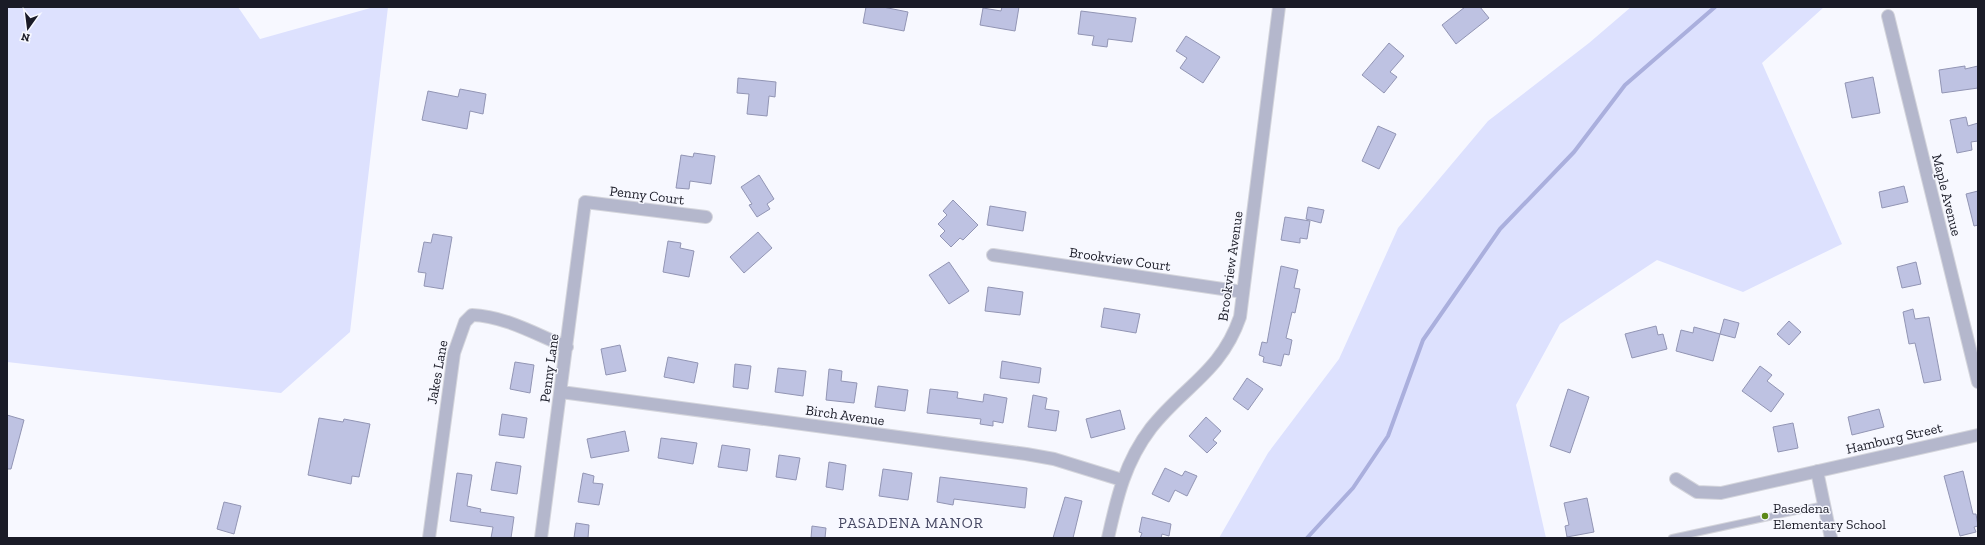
<svg xmlns="http://www.w3.org/2000/svg" width="1985" height="545" font-family="'Zilla Slab',serif">
<rect width="100%" height="100%" fill="#f7f8ff"/>
<path fill="#dde1fe" d="M 7,7 L 238,7 L 260,39 L 374,7 L 388,7 L 350,332 L 281,393 L 7,362 Z
M 1631,7 L 1824,7 L 1762,63 L 1842,244 L 1743,292 L 1657,260 L 1560,324 L 1516,405 L 1546,538 L 1219,538 L 1268,453 L 1339,359 L 1398,228 L 1488,121 L 1589,43 Z"/>
<g fill="none" stroke-linecap="round" stroke-linejoin="round">
<path stroke="#aaafdd" stroke-width="4" d="M 1307,538 L 1353,488 L 1388,436 L 1423,340 L 1500,229 L 1574,152 L 1625,85 L 1715,7"/>
</g>
<path fill="#bec2e2" stroke="#9295b4" d="M 866,7 L 883,7 L 908,12 L 904,31 L 863,23 Z
M 1002,7 L 1019,7 L 1015,31 L 980,25 L 983,8 L 1001,11 Z
M 1465,7 L 1480,7 L 1489,18 L 1456,44 L 1442,25 Z
M 1081,11 L 1136,18 L 1132,42 L 1108,39 L 1107,47 L 1092,45 L 1094,36 L 1078,34 Z
M 1186,36 L 1220,57 L 1203,83 L 1180,68 L 1187,58 L 1176,51 Z
M 1389,43 L 1404,56 L 1390,72 L 1397,77 L 1384,93 L 1362,75 Z
M 1965,66 L 1965,69 L 1978,66 L 1978,88 L 1942,93 L 1939,70 Z
M 1873,77 L 1880,113 L 1852,118 L 1845,83 Z
M 738,78 L 776,82 L 775,97 L 769,96 L 767,116 L 747,114 L 749,94 L 737,93 Z
M 460,89 L 486,94 L 483,114 L 470,111 L 467,129 L 422,120 L 428,91 L 458,97 Z
M 1966,117 L 1968,126 L 1978,123 L 1978,141 L 1971,142 L 1972,150 L 1957,153 L 1950,120 Z
M 1378,126 L 1396,134 L 1379,169 L 1362,161 Z
M 694,153 L 715,156 L 711,184 L 690,181 L 689,189 L 676,188 L 681,155 L 693,157 Z
M 759,175 L 774,199 L 767,204 L 770,209 L 757,217 L 749,205 L 752,204 L 741,187 Z
M 1904,186 L 1908,202 L 1882,208 L 1879,192 Z
M 1978,191 L 1978,225 L 1974,226 L 1966,194 Z
M 953,200 L 978,225 L 963,240 L 960,238 L 951,247 L 940,236 L 945,231 L 938,224 L 947,215 L 943,211 Z
M 990,206 L 1026,212 L 1023,231 L 987,225 Z
M 1308,207 L 1324,210 L 1321,223 L 1306,219 Z
M 1285,217 L 1310,221 L 1307,239 L 1300,238 L 1300,243 L 1281,240 Z
M 758,232 L 772,248 L 744,273 L 730,257 Z
M 433,234 L 452,237 L 443,289 L 424,286 L 426,273 L 418,272 L 424,242 L 431,243 Z
M 668,241 L 681,243 L 680,248 L 694,251 L 689,277 L 663,272 Z
M 949,262 L 969,291 L 949,304 L 929,275 Z
M 1916,262 L 1921,284 L 1902,288 L 1897,267 Z
M 1281,266 L 1298,270 L 1294,288 L 1300,289 L 1295,313 L 1292,312 L 1286,338 L 1292,340 L 1289,355 L 1284,354 L 1281,366 L 1263,362 L 1264,357 L 1259,355 L 1262,342 L 1267,343 Z
M 988,287 L 1023,292 L 1020,315 L 985,311 Z
M 1104,308 L 1140,314 L 1136,333 L 1101,327 Z
M 1913,309 L 1915,319 L 1929,317 L 1941,380 L 1924,383 L 1915,343 L 1909,344 L 1903,312 Z
M 1724,319 L 1739,323 L 1735,338 L 1720,334 Z
M 1789,321 L 1801,332 L 1789,345 L 1777,334 Z
M 1656,326 L 1658,335 L 1663,334 L 1667,349 L 1632,358 L 1625,334 Z
M 1694,327 L 1720,334 L 1713,361 L 1676,351 L 1681,330 L 1693,333 Z
M 620,345 L 626,371 L 606,375 L 601,349 Z
M 668,357 L 698,363 L 694,383 L 664,377 Z
M 1002,361 L 1041,368 L 1039,383 L 1000,378 Z
M 515,362 L 534,365 L 530,393 L 510,389 Z
M 735,364 L 751,366 L 748,389 L 733,387 Z
M 1760,366 L 1772,375 L 1767,381 L 1784,394 L 1771,412 L 1742,391 Z
M 778,368 L 806,371 L 803,396 L 775,392 Z
M 829,369 L 842,371 L 841,381 L 857,383 L 854,403 L 826,400 Z
M 1247,378 L 1263,389 L 1248,410 L 1233,399 Z
M 878,386 L 908,390 L 905,411 L 875,407 Z
M 930,389 L 958,392 L 957,398 L 983,402 L 984,394 L 1007,398 L 1003,423 L 993,421 L 993,426 L 980,424 L 981,419 L 927,413 Z
M 1568,389 L 1589,397 L 1570,453 L 1550,446 Z
M 1033,395 L 1047,398 L 1045,409 L 1059,411 L 1056,431 L 1028,427 Z
M 1879,409 L 1884,427 L 1852,435 L 1848,417 Z
M 1120,410 L 1125,429 L 1091,438 L 1086,419 Z
M 502,414 L 527,418 L 524,438 L 499,435 Z
M 7,415 L 24,420 L 11,469 L 7,469 Z
M 1206,417 L 1221,431 L 1213,440 L 1217,443 L 1207,453 L 1189,436 Z
M 319,418 L 343,422 L 344,419 L 370,424 L 359,477 L 352,476 L 351,484 L 308,475 Z
M 1793,423 L 1798,448 L 1778,452 L 1773,427 Z
M 625,431 L 629,451 L 591,458 L 587,439 Z
M 661,438 L 697,443 L 693,464 L 658,458 Z
M 722,445 L 750,449 L 747,471 L 718,467 Z
M 779,455 L 800,458 L 796,480 L 776,477 Z
M 496,462 L 521,466 L 517,494 L 491,490 Z
M 829,462 L 846,465 L 843,490 L 826,487 Z
M 1165,468 L 1182,476 L 1185,471 L 1197,476 L 1187,496 L 1175,490 L 1169,502 L 1152,494 Z
M 883,469 L 912,473 L 908,500 L 879,496 Z
M 1963,471 L 1973,514 L 1976,514 L 1978,526 L 1974,527 L 1976,532 L 1960,536 L 1944,476 Z
M 457,473 L 472,475 L 467,506 L 481,509 L 480,512 L 514,517 L 511,538 L 491,538 L 493,527 L 450,521 Z
M 583,473 L 594,476 L 593,483 L 603,484 L 599,505 L 578,502 Z
M 940,477 L 1027,488 L 1025,508 L 954,499 L 953,505 L 937,502 Z
M 1065,497 L 1082,501 L 1073,538 L 1053,538 Z
M 1587,498 L 1594,532 L 1567,537 L 1565,526 L 1569,525 L 1564,503 Z
M 224,502 L 241,506 L 234,534 L 217,529 Z
M 1142,517 L 1171,524 L 1169,536 L 1162,534 L 1161,538 L 1140,538 L 1142,533 L 1139,532 Z
M 576,523 L 589,525 L 588,538 L 574,538 Z
M 812,526 L 826,528 L 825,538 L 811,538 Z"/>
<g fill="none" stroke-linecap="round" stroke-linejoin="round">
<g stroke="#d4d5dc" stroke-width="8">
<path id="lane" d="M 1672,538 L 1824,505"/>
</g>
<g stroke="#d4d5dc" stroke-width="14">
<path id="street" d="M 1888,16 L 1978,382
M 993,255 L 1243,292
M 561,392 L 1026,454 L 1054,459 L 1122,480
M 1817,471 L 1831,538
M 1676,479 L 1697,492 L 1721,493 L 1978,435
M 429,538 L 454,353 L 465,322 L 472,315 C 505,316 537,335 567,347
M 541,538 L 585,202 L 706,217
M 1108,538 C 1117,497 1125,462 1151,428 C 1184,386 1221,372 1240,317 L 1279,7"/>
</g>
<use href="#lane" stroke="#b4b7cc" stroke-width="6"/>
<use href="#street" stroke="#b4b7cc" stroke-width="12"/>
</g>
<circle fill="#5b8818" stroke="#f7f8ff" stroke-width="1.5" cx="1765" cy="516" r="4"/>
<g text-anchor="middle" stroke-width="3" stroke-linejoin="round" paint-order="stroke">
<g font-size="14" fill="#1a1b27" stroke="#f7f8ff">
<text transform="translate(647 195) rotate(7)" y="5">Penny Court</text>
<text transform="translate(1947 195) rotate(76)" y="5">Maple Avenue</text>
<text transform="translate(1120 259) rotate(8)" y="5">Brookview Court</text>
<text transform="translate(1230 266) rotate(-82)" y="5">Brookview Avenue</text>
<text transform="translate(549 368) rotate(-82)" y="5">Penny Lane</text>
<text transform="translate(437 372) rotate(-80)" y="5">Jakes Lane</text>
<text transform="translate(845 415) rotate(8)" y="5">Birch Avenue</text>
<text transform="translate(1894 438) rotate(-13)" y="5">Hamburg Street</text>
</g>
<g font-size="14" fill="#1a1b27" stroke="#f7f8ff" text-anchor="start">
<text x="1773" y="513">Pasedena<tspan x="1773" dy="16">Elementary School</tspan></text>
</g>
<g font-size="15" letter-spacing="1" fill="#464863" stroke="#f7f8ff">
<text x="911" y="528">PASADENA MANOR</text>
</g>
</g>
<rect width="1985" height="545" fill="none" stroke="#1a1b27" stroke-width="16"/>
<g transform="translate(28 28) rotate(194)" stroke="#f7f8ff" stroke-width="3" paint-order="stroke">
<path d="M0-3L7 15L0 10L-7 15Z" fill="#1a1b27"/>
<text y="-6" font-size="11" font-weight="bold" text-anchor="middle" fill="#1a1b27">N</text>
</g>
</svg>
